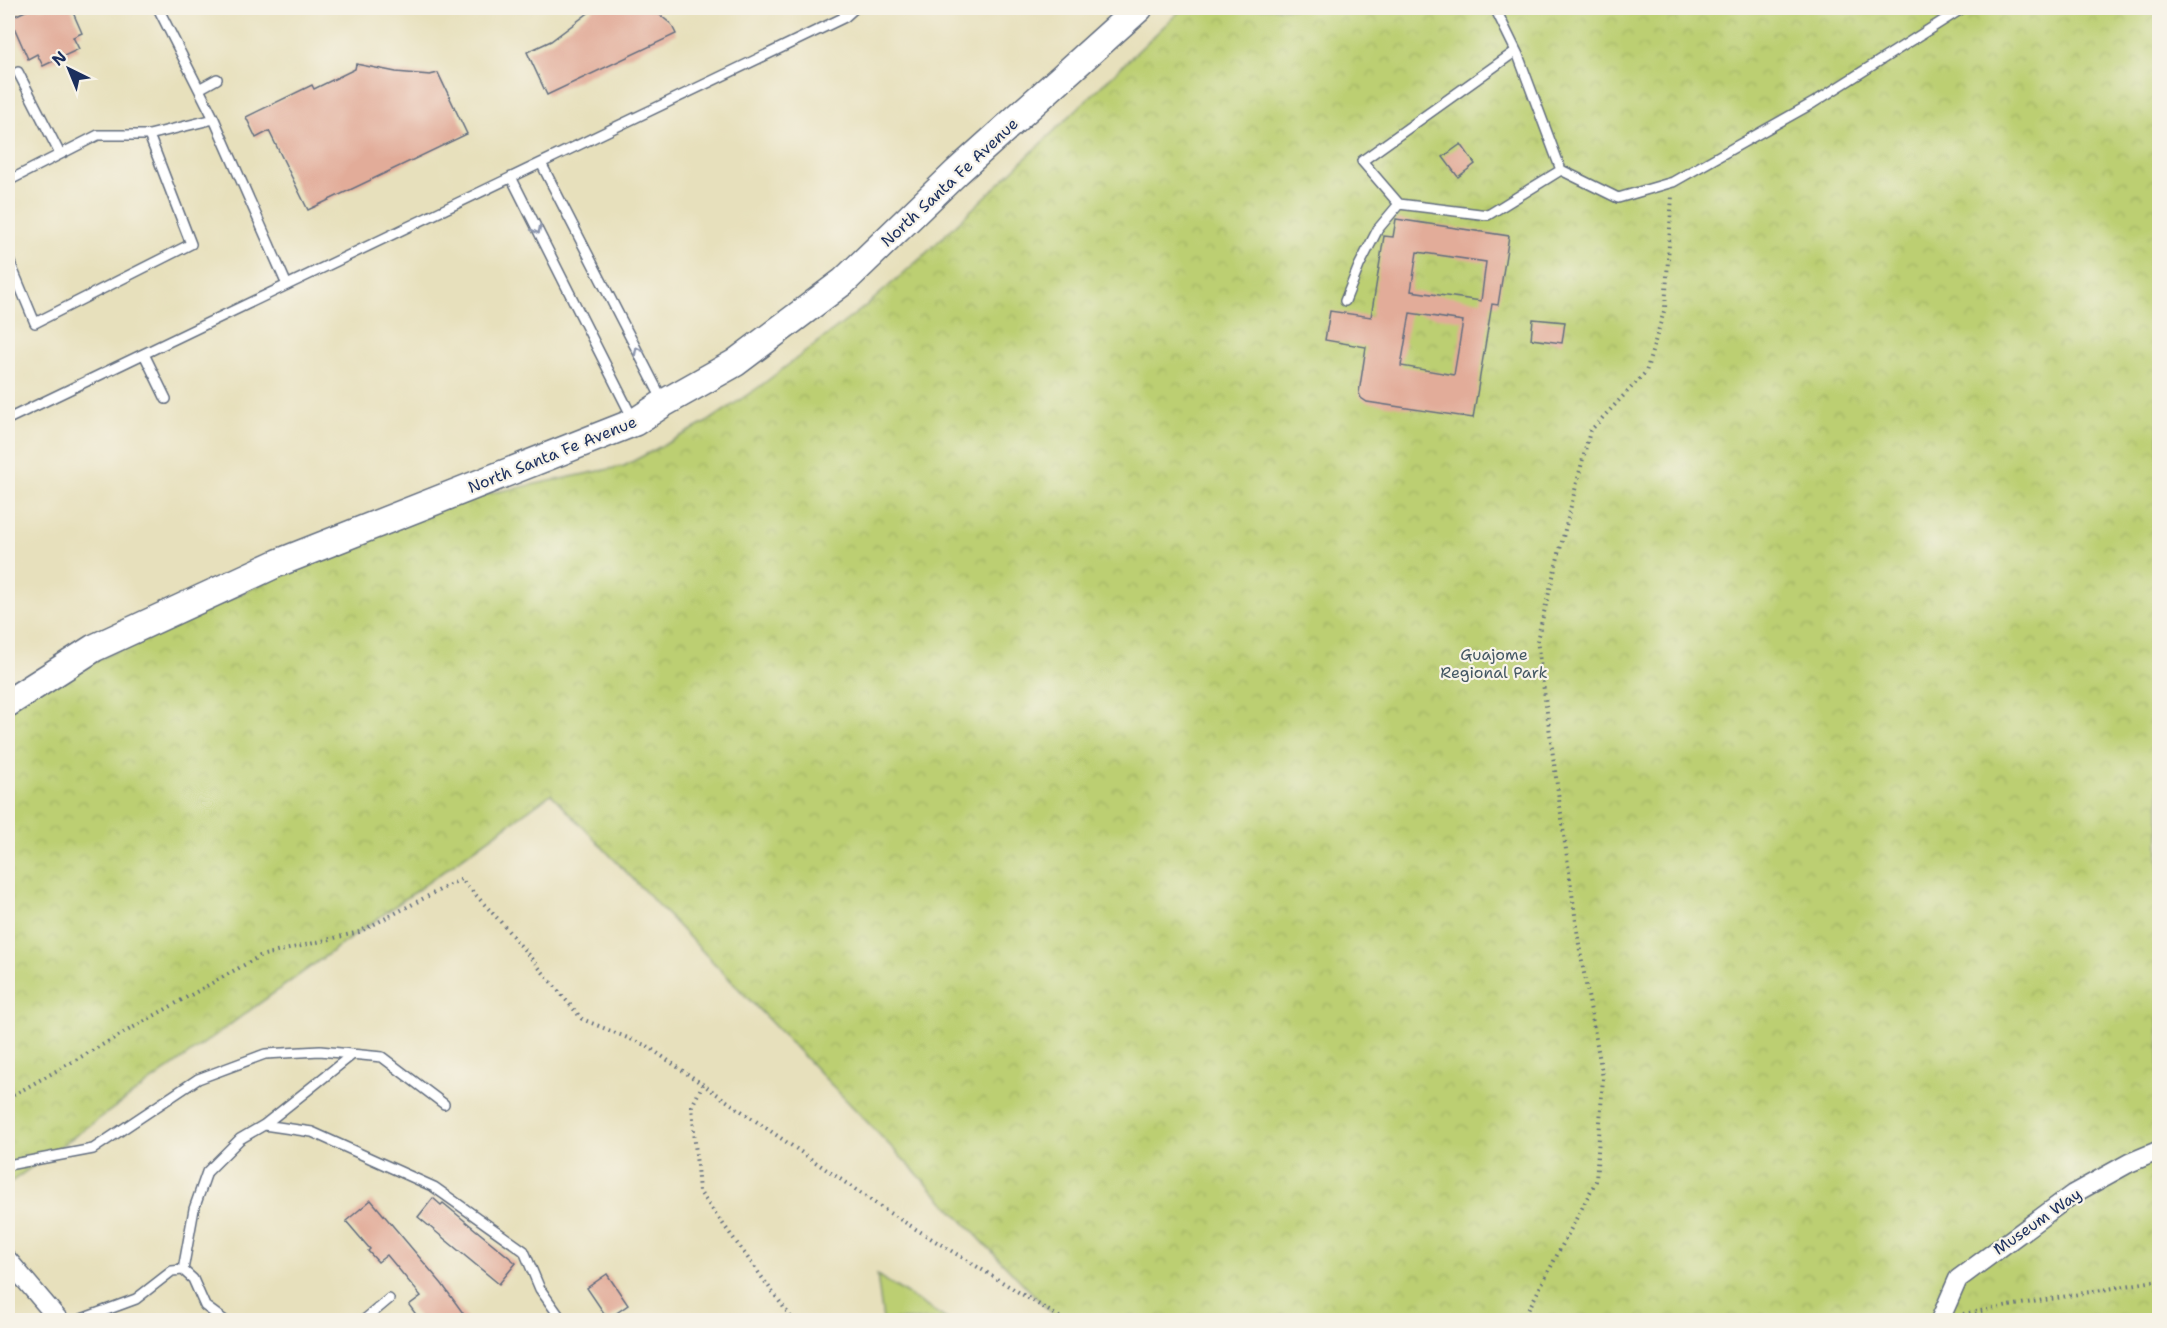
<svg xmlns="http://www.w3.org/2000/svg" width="2167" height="1328" font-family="'Shantell Sans',sans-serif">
<defs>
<pattern id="park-crowns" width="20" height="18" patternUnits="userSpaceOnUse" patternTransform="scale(1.5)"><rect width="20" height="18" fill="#bccf72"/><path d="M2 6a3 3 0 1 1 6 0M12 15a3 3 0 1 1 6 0" fill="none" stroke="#a1b265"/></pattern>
</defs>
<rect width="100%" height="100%" fill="#f7f3e8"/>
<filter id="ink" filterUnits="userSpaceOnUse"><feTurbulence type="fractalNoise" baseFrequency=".0167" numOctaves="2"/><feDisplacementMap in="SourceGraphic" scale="12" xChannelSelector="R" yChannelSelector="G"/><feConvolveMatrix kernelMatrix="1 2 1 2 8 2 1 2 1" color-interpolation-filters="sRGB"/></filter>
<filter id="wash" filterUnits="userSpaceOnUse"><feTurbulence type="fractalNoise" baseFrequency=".008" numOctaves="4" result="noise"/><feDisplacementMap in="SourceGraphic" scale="24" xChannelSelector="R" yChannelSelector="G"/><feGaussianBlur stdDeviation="1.35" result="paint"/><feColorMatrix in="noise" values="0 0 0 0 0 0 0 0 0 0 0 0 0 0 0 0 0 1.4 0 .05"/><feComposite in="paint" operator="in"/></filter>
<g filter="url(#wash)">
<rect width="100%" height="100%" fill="#e7e0bc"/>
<path fill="#bccf72" stroke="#6c7f68" stroke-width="1.5" d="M 877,1275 L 948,1320 L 883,1320 Z"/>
<path fill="url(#park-crowns)" stroke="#6c7f68" stroke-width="1.5" d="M 1183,8 L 2159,8 L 2159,1320 L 1058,1320 L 551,794 L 8,1184 L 8,701 L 433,505 L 624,466 L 707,422 L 759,387 L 867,305 L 922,257 Z"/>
<g id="blocks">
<path fill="#e2ac99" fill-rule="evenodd" d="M 32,8 L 71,8 L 82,33 L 73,37 L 79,49 L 43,66 L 37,54 L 28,59 L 10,18 Z
M 595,8 L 651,8 L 671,24 L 676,34 L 547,95 L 527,52 L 551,41 Z
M 356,64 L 396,72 L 430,75 L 438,73 L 467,134 L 308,210 L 269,131 L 256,138 L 246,117 L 312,85 L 314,89 L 355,69 Z
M 1461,144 L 1475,164 L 1458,177 L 1443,157 Z
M 1396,219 L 1509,236 L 1498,305 L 1492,304 L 1473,418 L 1367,402 L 1361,398 L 1359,393 L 1366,347 L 1325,340 L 1330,311 L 1371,317 L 1384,236 L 1393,237 ZM 1417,252 L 1486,262 L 1481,301 L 1411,291 ZM 1410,313 L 1463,321 L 1454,375 L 1401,366 Z
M 1533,319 L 1565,322 L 1562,343 L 1531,339 Z
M 433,1198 L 441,1205 L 443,1203 L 516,1263 L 499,1284 L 418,1217 Z
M 371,1200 L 442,1284 L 468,1320 L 420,1320 L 409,1305 L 421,1296 L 387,1255 L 378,1262 L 368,1251 L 370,1249 L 346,1221 Z
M 607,1274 L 628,1305 L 608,1319 L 587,1288 Z"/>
</g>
</g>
<g filter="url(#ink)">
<use href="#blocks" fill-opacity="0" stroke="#626d7f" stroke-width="1.5"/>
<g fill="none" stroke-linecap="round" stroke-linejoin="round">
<g stroke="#626d7f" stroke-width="12">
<path id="service" d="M 158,8 L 214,119 L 287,285
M 843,8 L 845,17 L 855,8
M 1495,8 L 1518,55 L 1561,170 L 1618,198 L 1673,182 L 1813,103 L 1963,8
M 1516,51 L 1362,161 L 1399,204 L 1488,215 L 1561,170
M 18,72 L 60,154
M 199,89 L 217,79
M 541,163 L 663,401
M 511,177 L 633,419
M 8,181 L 98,135 L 149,135 L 214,119
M 8,258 L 35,323 L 191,244 L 149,135
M 1345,301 L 1359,266 L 1378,229 L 1399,204
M 144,354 L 166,399
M 8,419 L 845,17
M 264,1125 L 353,1054
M 8,1165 L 93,1149 L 198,1079 L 265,1054 L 320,1051 L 382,1057 L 444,1104
M 183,1270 L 194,1209 L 207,1172 L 240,1139 L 264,1125 L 312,1132 L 434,1187 L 524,1251 L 540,1289 L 562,1320
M 79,1320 L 136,1299 L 172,1271 L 183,1270 L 193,1279 L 205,1306 L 224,1320
M 364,1320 L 389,1299"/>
</g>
<g stroke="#626d7f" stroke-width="21">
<path id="minor" d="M 8,1260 L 59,1320
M 1940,1320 L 1958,1279 L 2073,1194 L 2129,1163 L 2160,1150"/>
</g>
<g stroke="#626d7f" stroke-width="30">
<path id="primary" d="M 8,703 L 94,648 L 278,563 L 635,422 L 664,403 L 735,363 L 844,281 L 957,172 L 1139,8"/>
</g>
<path stroke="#626d7f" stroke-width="4" stroke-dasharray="1.5 4.5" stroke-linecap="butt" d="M 703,1084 L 692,1106 L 699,1191 L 793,1320
M 8,1098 L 260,956 L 359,932 L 461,879 L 499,920 L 582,1019 L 647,1046 L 888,1212 L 1064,1320
M 1963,1314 L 2160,1280
M 1506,1320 L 1523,1318
M 1523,1320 L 1596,1181 L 1603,1078 L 1580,951 L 1537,640 L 1590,431 L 1646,372 L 1665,308 L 1672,195"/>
<use href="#service" stroke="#fff" stroke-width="9"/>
<use href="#minor" stroke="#fff" stroke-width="18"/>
<use href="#primary" stroke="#fff" stroke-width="27"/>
</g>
<defs><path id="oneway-chevron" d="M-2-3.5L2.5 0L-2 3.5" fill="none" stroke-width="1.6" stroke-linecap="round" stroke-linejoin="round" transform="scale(1.5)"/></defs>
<g stroke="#8d97ae">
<use href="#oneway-chevron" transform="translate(537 230) rotate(63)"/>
<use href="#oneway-chevron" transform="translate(638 351) rotate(-117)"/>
</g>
</g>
<g text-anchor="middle" stroke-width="4.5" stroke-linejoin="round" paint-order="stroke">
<g font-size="16" fill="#1b2f5e" stroke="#f7f3e8">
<text transform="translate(949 182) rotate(-43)" y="6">North Santa Fe Avenue</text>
<text transform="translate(552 454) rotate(-22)" y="6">North Santa Fe Avenue</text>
<text transform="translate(2037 1221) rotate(-35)" y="6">Museum Way</text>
</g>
<g font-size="16" fill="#435763" stroke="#f7f3e8">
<text x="1494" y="660">Guajome<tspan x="1494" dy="18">Regional Park</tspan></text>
</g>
</g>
<rect width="2167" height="1328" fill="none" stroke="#f7f3e8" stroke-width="30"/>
<g transform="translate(69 69) rotate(317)" stroke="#f7f3e8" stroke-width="4.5" paint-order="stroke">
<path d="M0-4.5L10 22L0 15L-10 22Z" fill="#1b2f5e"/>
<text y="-9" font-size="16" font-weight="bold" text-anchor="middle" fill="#1b2f5e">N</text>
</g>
</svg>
